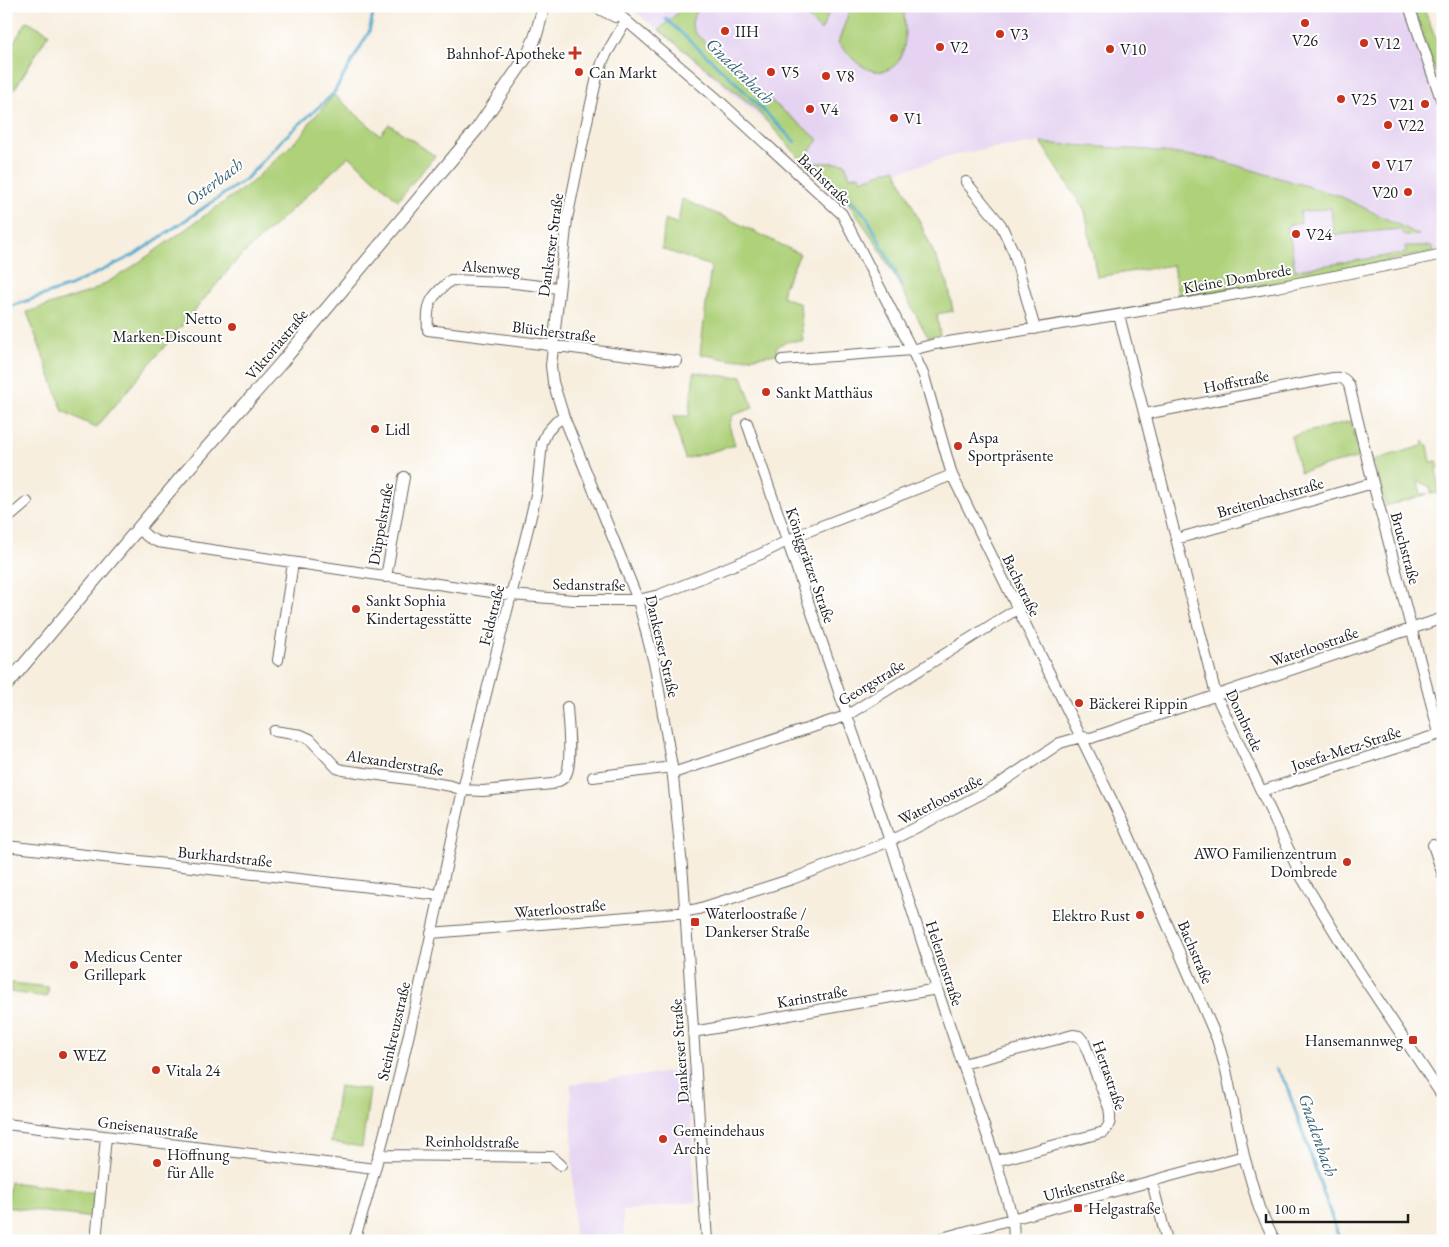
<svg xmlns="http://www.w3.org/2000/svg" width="1449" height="1247" font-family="'EB Garamond',serif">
<rect width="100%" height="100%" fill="#fff"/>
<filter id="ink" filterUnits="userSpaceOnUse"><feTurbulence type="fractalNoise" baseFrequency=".02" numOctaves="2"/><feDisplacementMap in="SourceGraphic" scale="10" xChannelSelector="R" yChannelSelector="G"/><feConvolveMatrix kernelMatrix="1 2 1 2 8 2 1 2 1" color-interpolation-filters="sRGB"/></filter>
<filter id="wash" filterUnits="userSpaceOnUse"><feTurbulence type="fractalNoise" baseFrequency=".0096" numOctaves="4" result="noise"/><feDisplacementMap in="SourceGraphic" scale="20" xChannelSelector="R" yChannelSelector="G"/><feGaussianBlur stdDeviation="1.12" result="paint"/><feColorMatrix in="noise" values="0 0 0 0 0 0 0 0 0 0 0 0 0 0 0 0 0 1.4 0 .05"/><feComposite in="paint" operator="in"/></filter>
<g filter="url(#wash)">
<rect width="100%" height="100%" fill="#f7eede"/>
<path fill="#e5d3f1" d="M 628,6 L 1404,6 L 1443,123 L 1443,250 L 1265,284 L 1215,159 L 1148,150 L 1041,143 L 992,148 L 955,155 L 887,175 L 845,198 L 805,156 L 659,30 Z
M 687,1070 L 696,1202 L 623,1211 L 624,1235 L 574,1238 L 571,1084 Z"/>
<path fill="#afd17a" stroke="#66764b" d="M 685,6 L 697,6 C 696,19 687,21 696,34 L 763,94 L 819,140 L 805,156 L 812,163 L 845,163 L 850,177 L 859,175 L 861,180 L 895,168 L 948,284 L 953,311 L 937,314 L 940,336 L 928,337 L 876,243 L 845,198 L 805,164 L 754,107 L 659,30 Z
M 809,6 L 827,6 L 830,10 L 821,31 L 806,16 Z
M 851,6 L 904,6 C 904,27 911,61 887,70 C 879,73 871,71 864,67 C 854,62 846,51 838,43 Z
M 1413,6 L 1423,6 L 1443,58 L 1443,94 Z
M 27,21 L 49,33 L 6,103 L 6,55 Z
M 334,95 L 380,135 L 389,124 L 435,156 L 398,200 L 349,156 L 237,260 L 96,428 L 63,411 L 27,312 L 92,291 L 128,270 L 252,182 L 303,134 L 310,122 Z
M 1041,143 L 1148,150 L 1215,159 L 1340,196 L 1419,235 L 1405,236 L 1400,229 L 1334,235 L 1331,208 L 1300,212 L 1301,223 L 1288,225 L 1295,270 L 1406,253 L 1405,246 L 1432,246 L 1434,252 L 1179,301 L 1173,265 L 1097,277 L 1085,211 Z
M 682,199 L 733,221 L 800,254 L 784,287 L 782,296 L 800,304 L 803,341 C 792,341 785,340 776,348 L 777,354 L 731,360 L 700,354 L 711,266 L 662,249 L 665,219 L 678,224 Z
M 694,372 L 731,377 L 742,376 L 753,408 L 733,415 L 729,425 L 735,445 L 685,459 L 673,416 L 689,416 Z
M 1351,421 L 1360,457 L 1300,472 L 1291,436 Z
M 1424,441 L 1426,445 L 1428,445 L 1431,462 L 1437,461 L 1439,468 L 1436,469 L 1438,479 L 1437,479 L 1440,494 L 1431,493 L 1430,487 L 1418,481 L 1421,494 L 1428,494 L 1386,506 L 1373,460 L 1422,446 Z
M 11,983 L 49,987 L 47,997 L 10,992 Z
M 339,1086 L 370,1090 L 362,1147 L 331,1142 Z
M 10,1182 L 96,1193 L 93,1218 L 7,1207 Z"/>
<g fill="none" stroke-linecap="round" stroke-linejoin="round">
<path stroke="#4da8cb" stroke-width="3" d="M 666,19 L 733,80 L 795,142
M 823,175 L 846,195 L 867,217 L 902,285
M 6,308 L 70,286 L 134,255 L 246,179 L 284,138 L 333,94 L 369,32 L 375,6
M 1276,1069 L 1286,1084 L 1340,1241"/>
</g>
</g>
<g filter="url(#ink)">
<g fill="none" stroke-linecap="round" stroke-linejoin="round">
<g stroke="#696660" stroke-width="12">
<path id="minor" d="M 593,6 L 615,17
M 609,6 L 715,97 L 842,214 L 912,350 L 924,376 L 952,475 L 1125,827 L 1217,1039 L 1226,1070 L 1244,1156 L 1259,1208 L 1275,1241
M 1409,6 L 1443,105
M 625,22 L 604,58 L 597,77 L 588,117 L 567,219 L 551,366 L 553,382 L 564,417 L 638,600 L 655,667 L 672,767 L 683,877 L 707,1241
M 966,182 L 1001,225 L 1014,253 L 1035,329
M 558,288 L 506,282 L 451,280 C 431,297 426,302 428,330 L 677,361
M 1119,315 L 1216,695 L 1302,878 L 1351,959 L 1443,1097
M 782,360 L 912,350 L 935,344 C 1105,318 1275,290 1443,254
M 1145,414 L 1333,378 C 1341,377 1345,378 1349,385 L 1373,483 L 1439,733
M 747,423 L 890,841 L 937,989 L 996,1161 L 1013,1220 L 1014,1241
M 6,520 L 27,502
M 139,529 L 148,537 L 158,542 L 511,595 L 574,600 L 638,600 L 659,595 L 761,554 L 801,534 L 952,475
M 1176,539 L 1373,483
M 386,577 L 404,477
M 278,660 L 293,563
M 274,731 L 301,735 L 310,739 L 337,768 L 343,770 L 422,781 L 451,786 L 463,790 L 483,791 L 552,784 C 559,781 565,779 567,772 C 572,759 568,722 567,707
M 673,773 L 846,716 L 1017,609
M 593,777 L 672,767
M 1262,791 L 1443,733
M 1433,845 L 1443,875
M 6,846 L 440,895
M 431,933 L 676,913 L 698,909 L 792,879 L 890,841 L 995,787 L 1060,743 L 1081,737 L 1091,738 L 1443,618
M 693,1032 L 937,989
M 963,1064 L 1073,1035 L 1079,1036 L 1084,1042 L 1109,1108 C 1111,1118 1111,1124 1104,1132 L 996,1161
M 6,1124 L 375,1169
M 378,1155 L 552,1157 L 561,1165
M 1152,1182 L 1167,1241
M 96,1241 L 106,1137
M 354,1241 C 400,1094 429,940 463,790 C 484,697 509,605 532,512 L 537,490 L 542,443 L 547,432 L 556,422 L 564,417
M 931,1241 L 1244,1156"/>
</g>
<g stroke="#696660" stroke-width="14">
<path id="major" d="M 6,686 L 183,475 L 282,362 L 477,129 L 529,53 L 536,35 L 544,6"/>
</g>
<use href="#minor" stroke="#fff" stroke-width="10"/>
<use href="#major" stroke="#fff" stroke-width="12"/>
</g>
</g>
<g fill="#c8321e" stroke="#fff" stroke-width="2">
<circle cx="1305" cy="23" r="5"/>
<circle cx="725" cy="31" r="5"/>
<circle cx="1000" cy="34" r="5"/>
<circle cx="1364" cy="43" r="5"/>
<circle cx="940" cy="47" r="5"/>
<circle cx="1110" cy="49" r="5"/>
<path d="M572.5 45.5h5v5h5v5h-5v5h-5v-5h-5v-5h5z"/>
<circle cx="579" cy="72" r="5"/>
<circle cx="771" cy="72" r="5"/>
<circle cx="826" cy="76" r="5"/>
<circle cx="1341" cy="99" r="5"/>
<circle cx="1425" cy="104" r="5"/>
<circle cx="810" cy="109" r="5"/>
<circle cx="894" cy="118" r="5"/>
<circle cx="1388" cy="125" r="5"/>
<circle cx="1376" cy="165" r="5"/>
<circle cx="1408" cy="192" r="5"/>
<circle cx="1296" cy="234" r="5"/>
<circle cx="232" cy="327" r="5"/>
<circle cx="766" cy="392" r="5"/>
<circle cx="375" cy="429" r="5"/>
<circle cx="958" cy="446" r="5"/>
<circle cx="356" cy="609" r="5"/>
<circle cx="1079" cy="703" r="5"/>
<circle cx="1347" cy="862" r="5"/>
<circle cx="1140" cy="915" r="5"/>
<rect x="690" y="917" width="10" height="10" rx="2.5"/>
<circle cx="74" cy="965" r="5"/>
<rect x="1408" y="1035" width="10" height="10" rx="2.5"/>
<circle cx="63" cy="1055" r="5"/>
<circle cx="156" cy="1070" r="5"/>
<circle cx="663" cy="1139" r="5"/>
<circle cx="157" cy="1163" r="5"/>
<rect x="1073" y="1203" width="10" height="10" rx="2.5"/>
</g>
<g text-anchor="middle" stroke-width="4" stroke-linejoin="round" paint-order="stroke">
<g font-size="16" fill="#1c1c1c" stroke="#fff" text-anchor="start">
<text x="735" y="37">IIH</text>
<text x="1010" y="40">V3</text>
<text x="1305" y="46" text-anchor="middle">V26</text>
<text x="1374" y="49">V12</text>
<text x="950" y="53">V2</text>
<text x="1120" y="55">V10</text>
<text x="565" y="59" text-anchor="end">Bahnhof-Apotheke</text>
<text x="589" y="78">Can Markt</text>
<text x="781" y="78">V5</text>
<text x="836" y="82">V8</text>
<text x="1351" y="105">V25</text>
<text x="1415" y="110" text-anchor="end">V21</text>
<text x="820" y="115">V4</text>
<text x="904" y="124">V1</text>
<text x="1398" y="131">V22</text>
<text x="1386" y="171">V17</text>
<text x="1398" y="198" text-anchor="end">V20</text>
<text x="1306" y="240">V24</text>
<text x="222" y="324" text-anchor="end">Netto<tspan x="222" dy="18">Marken-Discount</tspan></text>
<text x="776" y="398">Sankt Matthäus</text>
<text x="385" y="435">Lidl</text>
<text x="968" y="443">Aspa<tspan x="968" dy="18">Sportpräsente</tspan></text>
<text x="366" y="606">Sankt Sophia<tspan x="366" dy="18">Kindertagesstätte</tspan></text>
<text x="1089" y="709">Bäckerei Rippin</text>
<text x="1337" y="859" text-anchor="end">AWO Familienzentrum<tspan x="1337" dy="18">Dombrede</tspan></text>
<text x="705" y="919">Waterloostraße /<tspan x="705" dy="18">Dankerser Straße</tspan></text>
<text x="1130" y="921" text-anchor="end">Elektro Rust</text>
<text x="84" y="962">Medicus Center<tspan x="84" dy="18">Grillepark</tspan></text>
<text x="1403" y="1046" text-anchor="end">Hansemannweg</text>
<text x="73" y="1061">WEZ</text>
<text x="166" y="1076">Vitala 24</text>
<text x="673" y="1136">Gemeindehaus<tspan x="673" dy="18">Arche</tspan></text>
<text x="167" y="1160">Hoffnung<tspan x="167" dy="18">für Alle</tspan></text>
<text x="1088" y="1214">Helgastraße</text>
</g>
<g font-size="16" fill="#1c1c1c" stroke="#fff">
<text transform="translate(825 179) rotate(44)" y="6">Bachstraße</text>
<text transform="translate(550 245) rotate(-82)" y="6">Dankerser Straße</text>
<text transform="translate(491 267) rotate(4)" y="6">Alsenweg</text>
<text transform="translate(1237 278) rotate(-10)" y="6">Kleine Dombrede</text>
<text transform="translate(554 331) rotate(7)" y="6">Blücherstraße</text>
<text transform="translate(276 344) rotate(-50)" y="6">Viktoriastraße</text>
<text transform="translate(1236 381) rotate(-11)" y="6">Hoffstraße</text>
<text transform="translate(1270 497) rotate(-16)" y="6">Breitenbachstraße</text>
<text transform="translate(380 524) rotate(-80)" y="6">Düppelstraße</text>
<text transform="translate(1406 548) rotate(75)" y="6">Bruchstraße</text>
<text transform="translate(811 565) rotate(71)" y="6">Königgrätzer Straße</text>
<text transform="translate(589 584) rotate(1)" y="6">Sedanstraße</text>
<text transform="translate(1022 585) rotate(64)" y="6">Bachstraße</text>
<text transform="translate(491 615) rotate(-76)" y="6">Feldstraße</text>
<text transform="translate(663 646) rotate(77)" y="6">Dankerser Straße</text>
<text transform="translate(1314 646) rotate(-19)" y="6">Waterloostraße</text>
<text transform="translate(871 682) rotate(-31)" y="6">Georgstraße</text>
<text transform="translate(1245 720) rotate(65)" y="6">Dombrede</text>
<text transform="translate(1346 748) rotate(-18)" y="6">Josefa-Metz-Straße</text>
<text transform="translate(395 762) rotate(9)" y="6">Alexanderstraße</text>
<text transform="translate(940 799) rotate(-27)" y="6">Waterloostraße</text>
<text transform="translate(225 856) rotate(6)" y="6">Burkhardstraße</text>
<text transform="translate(560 908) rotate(-5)" y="6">Waterloostraße</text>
<text transform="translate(1196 952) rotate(67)" y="6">Bachstraße</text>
<text transform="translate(945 963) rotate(72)" y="6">Helenenstraße</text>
<text transform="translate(812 996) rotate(-10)" y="6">Karinstraße</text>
<text transform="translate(393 1031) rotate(-77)" y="6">Steinkreuzstraße</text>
<text transform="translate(679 1051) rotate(-94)" y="6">Dankerser Straße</text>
<text transform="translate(1110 1075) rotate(71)" y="6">Hertastraße</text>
<text transform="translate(148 1127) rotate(7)" y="6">Gneisenaustraße</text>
<text transform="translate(472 1141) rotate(1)" y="6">Reinholdstraße</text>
<text transform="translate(1084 1185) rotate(-15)" y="6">Ulrikenstraße</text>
</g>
<g font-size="18" font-style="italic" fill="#346274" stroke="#fff">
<text transform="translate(740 71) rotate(44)" y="6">Gnadenbach</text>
<text transform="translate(214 182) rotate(-37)" y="6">Osterbach</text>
<text transform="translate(1318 1135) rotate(71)" y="6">Gnadenbach</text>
</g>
</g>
<rect width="1449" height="1247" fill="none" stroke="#fff" stroke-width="25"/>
<path d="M1266 1214v8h142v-8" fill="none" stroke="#1c1c1c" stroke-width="2.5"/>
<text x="1274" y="1214" font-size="15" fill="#1c1c1c" stroke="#ffffff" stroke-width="4" paint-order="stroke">100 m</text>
</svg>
